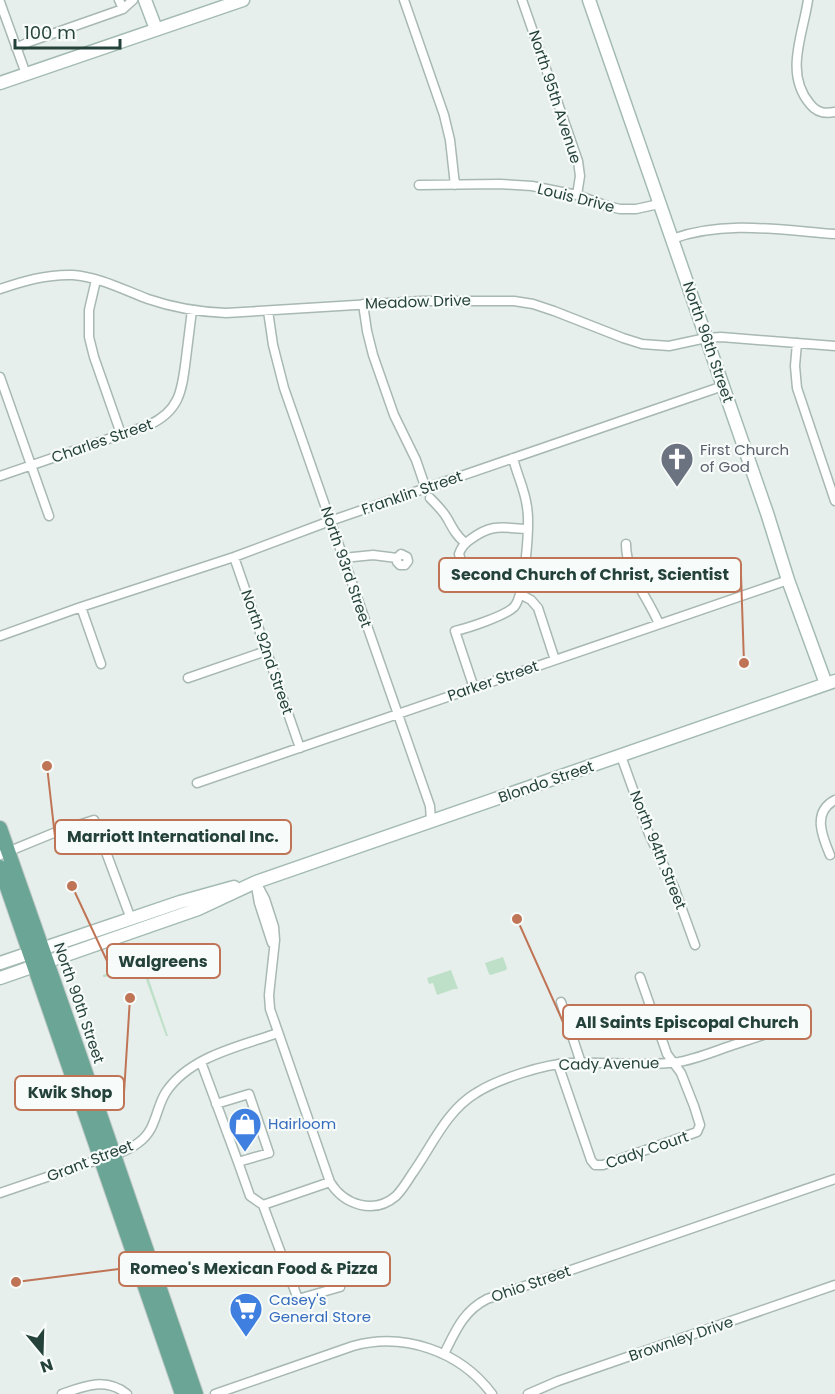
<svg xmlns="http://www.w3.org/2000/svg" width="835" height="1394" font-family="Poppins,sans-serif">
<rect width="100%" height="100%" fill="#e6efeb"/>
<path fill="#bfe0c8" d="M 503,957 L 507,968 L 506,970 L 491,975 L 489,974 L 485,963 Z
M 141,963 L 145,968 L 168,1036 L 166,1036 L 142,968 L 136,966 L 105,977 L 103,977 L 103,975 L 137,964 Z
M 451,970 L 458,989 L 454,989 L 437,995 L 433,983 L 429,984 L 427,978 Z"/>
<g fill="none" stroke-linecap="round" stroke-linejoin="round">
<g stroke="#a8b8b2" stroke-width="11">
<path id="street" d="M 404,0 L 444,115 L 450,140 L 455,185
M 522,0 L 578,161 L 580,176 L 577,195
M 808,0 C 803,35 784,73 810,104 C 817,113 825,114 835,112
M 0,2 L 26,74
M 123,9 L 133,0
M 16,48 L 29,42 L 123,9 L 119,0
M 419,185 L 500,184 L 532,186 L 577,195 L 607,206 L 620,209 L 636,209 L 659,204
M 672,239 C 724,220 781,230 835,234
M 96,280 L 89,310 L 89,337 L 94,357 L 121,434
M 0,289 C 24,281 47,274 73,275 C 99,277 124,290 148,299 C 174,308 199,312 226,313 L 421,301 L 514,301 L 533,304 L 554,311 L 623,338 L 642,344 L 669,346 L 706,338 L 721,337 L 835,346
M 363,304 L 367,331 L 373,355 L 394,415 L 416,460 L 426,489
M 268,311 L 273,345 L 284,388 L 430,806 L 431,821
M 797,343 L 795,366 L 797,388 L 835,501
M 0,377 L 49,516
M 0,476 L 149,425 C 181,410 182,389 186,358 C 188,342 190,326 192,310
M 430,498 C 436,504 443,511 447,518 C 453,529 456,535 465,543
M 626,544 C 626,574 648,597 659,624
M 234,557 L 300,748
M 343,558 L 373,555 L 397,558 L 401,554 L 407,557 L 408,561 L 405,565 L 400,565 L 397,562 L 397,558
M 468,584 L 459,554 C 461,547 465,543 471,539 C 493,523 502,528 528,529
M 520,594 L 531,600 L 538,608 L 555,660
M 81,607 L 101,664
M 0,636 L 81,607 L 234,557 L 330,521 L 723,386
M 188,678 L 266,651
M 474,688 L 455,631 C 468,628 505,616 514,607 C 525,595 530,524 527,507 C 525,490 517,475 513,458
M 621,756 L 649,834 L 674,887 L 695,945
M 197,783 L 788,580
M 0,855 L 56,832 L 94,820 L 131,919
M 830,855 C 822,836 812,812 835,800
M 256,882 L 265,899 L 274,927 L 275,940 L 269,995 L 270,1009 L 277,1029 L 330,1182 C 344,1205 374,1215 396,1196 C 402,1190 407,1182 412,1174 C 432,1146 446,1111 476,1093 C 498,1079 544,1064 570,1063 C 607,1061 642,1067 679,1062 C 695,1059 711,1053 727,1047 C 751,1039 776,1031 800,1022
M 256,886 L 259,903 L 272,943
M 561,1002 L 581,1063
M 201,1062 L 238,1162 L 250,1196 L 263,1205
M 558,1064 L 591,1160 L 595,1165 L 603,1165 L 697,1132 L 700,1125 L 694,1106 L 681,1073 L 667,1054 L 640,977
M 216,1104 L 249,1094 L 269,1153 L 238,1162
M 330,1182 L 263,1205 L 298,1299 L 340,1287
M 0,1193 C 30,1183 61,1172 91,1162 C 107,1157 125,1153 138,1143 C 157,1130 155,1109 166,1092 C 190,1056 241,1046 278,1033
M 444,1354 C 455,1332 463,1311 487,1299 L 835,1179
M 62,1394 C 84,1386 106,1377 127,1394
M 215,1394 L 353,1346 C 404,1332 460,1351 492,1394
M 528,1394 L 558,1381 L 835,1285"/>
</g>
<g stroke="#a4bbb3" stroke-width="15">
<path id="secondary" d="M 145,0 L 156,29
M 589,0 L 767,513 L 788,580 L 826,684
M 0,83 L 243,0
M 0,963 L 180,902 L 234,887
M 0,978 L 198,909 L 256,882 L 835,681"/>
</g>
<g stroke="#c2cac8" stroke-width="16">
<path id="primary" d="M 0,828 L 80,1056 L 196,1394
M 0,867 L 182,1394"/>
</g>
<use href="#street" stroke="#fff" stroke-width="8"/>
<use href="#secondary" stroke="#fff" stroke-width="12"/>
<use href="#primary" stroke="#6aa596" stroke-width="14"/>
</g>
<defs>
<g id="church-pin" transform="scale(1.725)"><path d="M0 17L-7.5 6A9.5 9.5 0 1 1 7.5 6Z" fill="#6b7280" stroke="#f7fbf9"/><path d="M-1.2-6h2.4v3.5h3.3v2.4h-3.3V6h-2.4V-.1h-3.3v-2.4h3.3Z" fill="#fff"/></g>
<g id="shop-pin" transform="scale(1.725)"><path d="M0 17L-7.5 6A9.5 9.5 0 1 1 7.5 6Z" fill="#3f7fe0" stroke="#f7fbf9"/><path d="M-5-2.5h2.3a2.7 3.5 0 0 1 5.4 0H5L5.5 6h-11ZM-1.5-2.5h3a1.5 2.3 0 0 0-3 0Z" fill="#fff"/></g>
<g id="supermarket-pin" transform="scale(1.725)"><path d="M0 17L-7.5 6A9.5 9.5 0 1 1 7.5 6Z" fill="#3f7fe0" stroke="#f7fbf9"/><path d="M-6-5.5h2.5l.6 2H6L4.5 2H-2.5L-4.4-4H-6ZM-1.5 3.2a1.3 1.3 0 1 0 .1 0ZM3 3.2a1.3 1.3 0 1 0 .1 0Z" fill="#fff"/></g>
</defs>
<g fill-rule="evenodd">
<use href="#church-pin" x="677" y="459"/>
<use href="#shop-pin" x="245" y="1124"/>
<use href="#supermarket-pin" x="246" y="1309"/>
</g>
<g text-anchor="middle" stroke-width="4.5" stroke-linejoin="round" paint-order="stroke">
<g font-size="15" fill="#24423a" stroke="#f7fbf9">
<text transform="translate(555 97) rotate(72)" y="5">North 95th Avenue</text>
<text transform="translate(576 198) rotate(14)" y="5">Louis Drive</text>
<text transform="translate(418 302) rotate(-2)" y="5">Meadow Drive</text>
<text transform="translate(708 342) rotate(71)" y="5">North 96th Street</text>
<text transform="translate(102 441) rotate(-19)" y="5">Charles Street</text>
<text transform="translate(412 493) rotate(-19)" y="5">Franklin Street</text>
<text transform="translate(346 567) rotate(71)" y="5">North 93rd Street</text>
<text transform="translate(267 652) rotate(71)" y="5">North 92nd Street</text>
<text transform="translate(493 681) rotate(-19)" y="5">Parker Street</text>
<text transform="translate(546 782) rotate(-19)" y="5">Blondo Street</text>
<text transform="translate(658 850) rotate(68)" y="5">North 94th Street</text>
<text transform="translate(79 1003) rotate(71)" y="5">North 90th Street</text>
<text transform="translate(609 1064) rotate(-1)" y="5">Cady Avenue</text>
<text transform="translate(647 1150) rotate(-19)" y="5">Cady Court</text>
<text transform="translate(90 1161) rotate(-21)" y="5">Grant Street</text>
<text transform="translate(531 1284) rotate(-19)" y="5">Ohio Street</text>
<text transform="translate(681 1339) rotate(-19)" y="5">Brownley Drive</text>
</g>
<g font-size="15" fill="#5b616d" stroke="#f7fbf9" text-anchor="start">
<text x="700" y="455">First Church<tspan x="700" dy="17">of God</tspan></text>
</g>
<g font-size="15" fill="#366cbe" stroke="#f7fbf9" text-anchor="start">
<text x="268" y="1129">Hairloom</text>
<text x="269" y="1305">Casey's<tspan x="269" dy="17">General Store</tspan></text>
</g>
</g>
<path fill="none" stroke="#c07456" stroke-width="2" d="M744 663L741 575M47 766L55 837M72 886L107 961M517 919L563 1022M130 998L124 1093M16 1282L119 1269"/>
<g fill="#c07456" stroke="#f7fbf9" stroke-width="2">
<circle cx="744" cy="663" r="6"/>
<circle cx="47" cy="766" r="6"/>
<circle cx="72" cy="886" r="6"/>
<circle cx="517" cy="919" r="6"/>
<circle cx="130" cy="998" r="6"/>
<circle cx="16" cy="1282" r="6"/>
</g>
<g fill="#f7fbf9" stroke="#c07456" stroke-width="2">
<rect x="439" y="558" width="302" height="34" rx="6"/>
<rect x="55" y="820" width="236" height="34" rx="6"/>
<rect x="107" y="944" width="113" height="34" rx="6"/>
<rect x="563" y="1005" width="248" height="34" rx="6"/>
<rect x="15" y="1076" width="109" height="34" rx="6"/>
<rect x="119" y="1252" width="271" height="34" rx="6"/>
</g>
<g font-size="16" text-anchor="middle" font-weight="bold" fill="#24423a">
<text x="590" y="580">Second Church of Christ, Scientist</text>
<text x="173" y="842">Marriott International Inc.</text>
<text x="163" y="967">Walgreens</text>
<text x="687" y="1028">All Saints Episcopal Church</text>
<text x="70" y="1098">Kwik Shop</text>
<text x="254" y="1274">Romeo's Mexican Food &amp; Pizza</text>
</g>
<g transform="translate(42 1352) rotate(161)" stroke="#f7fbf9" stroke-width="4.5" paint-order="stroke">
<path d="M0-4.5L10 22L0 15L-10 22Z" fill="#24423a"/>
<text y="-9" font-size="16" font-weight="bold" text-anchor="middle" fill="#24423a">N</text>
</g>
<path d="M15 39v9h105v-9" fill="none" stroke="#24423a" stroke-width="3"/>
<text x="24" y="39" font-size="18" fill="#24423a" stroke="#f7fbf9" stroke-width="4.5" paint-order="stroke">100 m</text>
</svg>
